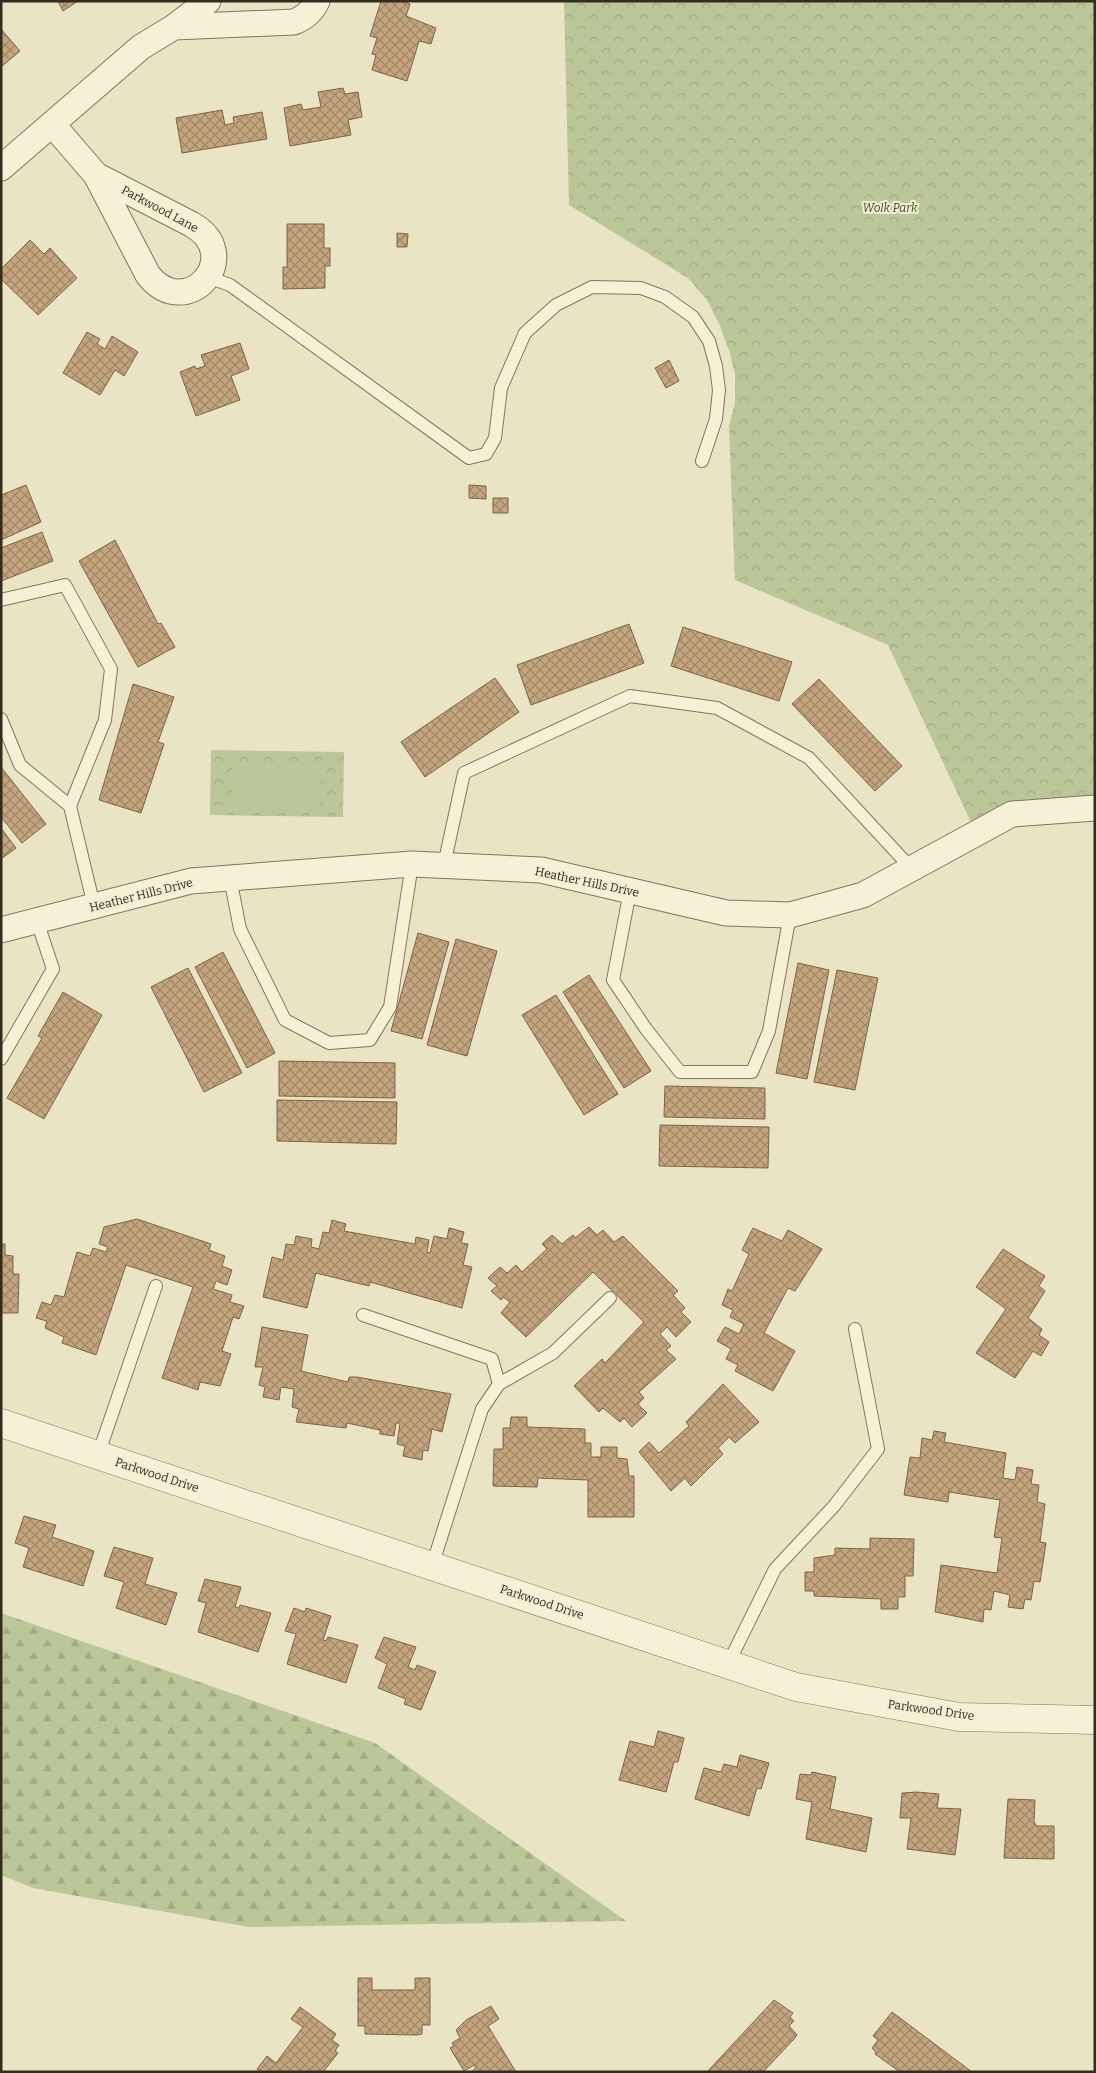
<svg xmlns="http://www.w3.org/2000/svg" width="1096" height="2073" font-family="Bitter,serif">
<defs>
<pattern id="forest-firs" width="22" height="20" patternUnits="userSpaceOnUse" patternTransform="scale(1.25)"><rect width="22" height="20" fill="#bbc699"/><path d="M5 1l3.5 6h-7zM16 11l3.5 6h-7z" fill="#a1aa83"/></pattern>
<pattern id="park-crowns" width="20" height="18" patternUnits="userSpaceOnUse" patternTransform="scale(1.25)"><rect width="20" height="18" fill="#bbc699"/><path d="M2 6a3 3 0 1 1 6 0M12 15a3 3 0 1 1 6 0" fill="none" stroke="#a1aa83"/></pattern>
<pattern id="building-cross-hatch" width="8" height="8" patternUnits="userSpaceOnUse" patternTransform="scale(1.25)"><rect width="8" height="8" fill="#c4a57e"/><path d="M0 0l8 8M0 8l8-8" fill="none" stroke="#a08767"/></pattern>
</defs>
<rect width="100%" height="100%" fill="#e9e4c4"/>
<path fill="url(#forest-firs)" d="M 1,1613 L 375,1743 L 626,1921 L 249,1927 L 33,1888 L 1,1875 Z"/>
<path fill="url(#park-crowns)" d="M 564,1 L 1095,1 L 1095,808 L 976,833 L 888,645 L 735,580 L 729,426 L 735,403 L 735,374 L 729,350 L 720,326 L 707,300 L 688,278 L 569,205 Z
M 211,750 L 344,752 L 343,817 L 210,815 Z"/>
<path fill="#bbc699" d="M 232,765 L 321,765 L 320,806 L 232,806 Z"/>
<path fill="url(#building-cross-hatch)" stroke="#7f6445" d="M 58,1 L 78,1 L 63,11 Z
M 381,1 L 402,1 L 410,4 L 406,16 L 436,28 L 431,44 L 419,41 L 407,81 L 372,70 L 376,55 L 372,54 L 377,38 L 370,36 Z
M 1,29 L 20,51 L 1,67 Z
M 343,88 L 345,94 L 358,92 L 362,117 L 348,120 L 351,135 L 290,146 L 284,108 L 301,104 L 303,110 L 321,107 L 318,92 Z
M 222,110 L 225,125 L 234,123 L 233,117 L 262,112 L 267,139 L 182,153 L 176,118 Z
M 287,224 L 324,224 L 324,248 L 330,248 L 330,266 L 325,266 L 325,288 L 283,289 L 283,267 L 287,267 Z
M 397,233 L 408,234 L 407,247 L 397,247 Z
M 30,240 L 44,254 L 50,248 L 77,278 L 38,315 L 1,279 L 1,269 Z
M 87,332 L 100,339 L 97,344 L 105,349 L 112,336 L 138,352 L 124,376 L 115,370 L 100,395 L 63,373 Z
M 240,343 L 249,369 L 231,376 L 240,400 L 196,416 L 180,372 L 195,366 L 196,369 L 205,366 L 201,355 Z
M 669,360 L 679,381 L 666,388 L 655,368 Z
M 26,485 L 41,522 L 1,540 L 1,495 Z
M 469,485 L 486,486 L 486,499 L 469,498 Z
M 493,498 L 508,498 L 508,513 L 493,513 Z
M 42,532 L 53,561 L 1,581 L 1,548 Z
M 115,540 L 158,624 L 161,623 L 175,647 L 138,667 L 79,561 Z
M 629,624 L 644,663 L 531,705 L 517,665 Z
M 683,627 L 792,662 L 779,701 L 671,666 Z
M 495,678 L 519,712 L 425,777 L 401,742 Z
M 819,679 L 902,766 L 875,791 L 792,704 Z
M 133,684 L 174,697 L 158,742 L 164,744 L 141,813 L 99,800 Z
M 1,767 L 46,824 L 22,843 L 1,817 Z
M 1,828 L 16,848 L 1,859 Z
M 418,933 L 449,942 L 422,1039 L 391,1031 Z
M 456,939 L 497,951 L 467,1056 L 427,1045 Z
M 223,952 L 275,1053 L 247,1068 L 195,967 Z
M 798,963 L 829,970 L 807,1079 L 776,1073 Z
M 188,968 L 242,1073 L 204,1092 L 151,987 Z
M 837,970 L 878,978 L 855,1090 L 814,1082 Z
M 589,975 L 651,1071 L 624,1088 L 563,992 Z
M 63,992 L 102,1015 L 44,1119 L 7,1098 L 42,1038 L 38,1036 Z
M 556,995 L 618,1094 L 584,1115 L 522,1015 Z
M 279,1061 L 395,1063 L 395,1098 L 279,1096 Z
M 665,1086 L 765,1088 L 765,1119 L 664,1117 Z
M 277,1100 L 397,1102 L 396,1144 L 277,1141 Z
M 660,1125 L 769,1127 L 768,1168 L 659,1166 Z
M 137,1219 L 211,1244 L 209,1250 L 225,1256 L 222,1266 L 232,1270 L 227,1285 L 216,1281 L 213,1289 L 232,1295 L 230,1302 L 244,1306 L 239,1319 L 233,1317 L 222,1351 L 231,1354 L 220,1386 L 200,1382 L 198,1390 L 162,1378 L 193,1287 L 126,1265 L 96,1355 L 62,1343 L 64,1337 L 45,1328 L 47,1321 L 36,1318 L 42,1302 L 51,1305 L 55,1295 L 64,1297 L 77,1252 L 90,1256 L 93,1248 L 106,1252 L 108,1247 L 99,1244 L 104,1227 Z
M 332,1220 L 346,1224 L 344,1231 L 415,1244 L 416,1237 L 429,1240 L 427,1252 L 430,1253 L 434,1236 L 447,1239 L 449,1228 L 464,1232 L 461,1243 L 468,1244 L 463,1265 L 472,1267 L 462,1308 L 370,1282 L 369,1286 L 316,1273 L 307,1308 L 263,1297 L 272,1257 L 283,1260 L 286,1244 L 294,1245 L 296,1236 L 312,1239 L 311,1247 L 319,1249 L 323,1232 L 329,1233 Z
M 589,1227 L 597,1235 L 603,1230 L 614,1242 L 623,1236 L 678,1291 L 673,1295 L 685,1308 L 681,1312 L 691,1322 L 676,1337 L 667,1327 L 660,1334 L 671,1346 L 666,1350 L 676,1359 L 639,1392 L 644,1398 L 638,1404 L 647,1413 L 632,1427 L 624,1418 L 620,1422 L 603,1408 L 599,1412 L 574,1386 L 602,1359 L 605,1363 L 644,1322 L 593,1272 L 526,1337 L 501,1313 L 510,1302 L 503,1297 L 501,1300 L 491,1291 L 497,1286 L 488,1278 L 500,1267 L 507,1273 L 516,1265 L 522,1272 L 547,1249 L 542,1244 L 552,1235 L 562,1244 L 573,1235 L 575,1238 Z
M 753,1228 L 782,1241 L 788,1230 L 822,1249 L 795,1291 L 788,1288 L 764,1333 L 795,1351 L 773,1391 L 735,1371 L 738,1365 L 726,1359 L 731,1349 L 717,1341 L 725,1327 L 739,1334 L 744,1324 L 730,1317 L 733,1310 L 722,1305 L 728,1289 L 732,1291 L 749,1254 L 742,1250 Z
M 1,1244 L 5,1244 L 5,1255 L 13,1256 L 13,1274 L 19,1274 L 18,1313 L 1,1313 Z
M 1003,1249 L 1045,1276 L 1039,1286 L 1045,1291 L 1028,1318 L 1042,1329 L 1039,1335 L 1049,1342 L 1041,1356 L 1033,1351 L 1015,1378 L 976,1353 L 1006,1309 L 976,1287 Z
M 262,1327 L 308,1335 L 301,1371 L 348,1382 L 349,1377 L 357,1377 L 451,1394 L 442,1432 L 432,1429 L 428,1451 L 423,1450 L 422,1460 L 403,1456 L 405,1446 L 397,1444 L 400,1423 L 396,1423 L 394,1436 L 380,1434 L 380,1430 L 347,1423 L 346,1428 L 296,1422 L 299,1409 L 292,1407 L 294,1389 L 281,1387 L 279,1400 L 263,1397 L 265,1387 L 259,1385 L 263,1367 L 255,1367 Z
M 723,1384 L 759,1422 L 735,1443 L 729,1437 L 718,1448 L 723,1454 L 691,1486 L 685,1478 L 671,1491 L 639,1452 L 649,1442 L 659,1453 L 689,1426 L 686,1422 Z
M 511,1417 L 527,1417 L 527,1427 L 585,1429 L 585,1443 L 591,1443 L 591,1457 L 601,1457 L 601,1447 L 617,1447 L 617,1458 L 627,1459 L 629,1476 L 634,1476 L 634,1517 L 588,1517 L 588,1480 L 538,1478 L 537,1487 L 493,1486 L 494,1449 L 503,1449 L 503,1428 L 510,1428 Z
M 934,1431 L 946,1433 L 944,1442 L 1006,1453 L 1003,1478 L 1015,1480 L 1017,1467 L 1033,1470 L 1031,1484 L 1039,1485 L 1037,1502 L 1045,1504 L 1040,1542 L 1046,1543 L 1040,1582 L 1034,1581 L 1031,1600 L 1025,1599 L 1023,1609 L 1008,1607 L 1010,1595 L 994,1591 L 991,1610 L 984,1609 L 983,1622 L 935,1612 L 941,1565 L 997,1573 L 1002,1538 L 994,1537 L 1000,1500 L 949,1492 L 948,1502 L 904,1495 L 910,1457 L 920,1458 L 922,1438 L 932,1440 Z
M 24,1516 L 56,1525 L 52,1537 L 94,1551 L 83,1586 L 23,1567 L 29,1548 L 15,1543 Z
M 870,1538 L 914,1539 L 913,1576 L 905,1576 L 905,1597 L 898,1597 L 898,1609 L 881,1609 L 881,1599 L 814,1596 L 814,1591 L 805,1591 L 805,1572 L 814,1572 L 814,1558 L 835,1555 L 835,1548 L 870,1549 Z
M 114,1547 L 153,1558 L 145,1584 L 177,1593 L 166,1625 L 116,1608 L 124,1582 L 104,1576 Z
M 205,1579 L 241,1587 L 235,1607 L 239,1608 L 240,1605 L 271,1613 L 258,1652 L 198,1632 L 206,1603 L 198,1601 Z
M 294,1608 L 305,1612 L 306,1608 L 331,1616 L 323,1640 L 326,1641 L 328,1637 L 358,1645 L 346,1683 L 287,1664 L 296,1634 L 285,1631 Z
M 384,1637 L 416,1647 L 408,1667 L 415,1670 L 417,1665 L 436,1672 L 421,1710 L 404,1704 L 406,1699 L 378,1688 L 387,1664 L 375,1658 Z
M 658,1731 L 684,1738 L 678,1762 L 674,1762 L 666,1792 L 619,1780 L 630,1741 L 654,1747 Z
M 740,1755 L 769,1763 L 761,1789 L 757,1788 L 749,1816 L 695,1799 L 704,1768 L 721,1772 L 724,1764 L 737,1767 Z
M 812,1772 L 836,1777 L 830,1809 L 872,1818 L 866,1852 L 806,1839 L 812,1802 L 796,1799 L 800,1774 L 811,1775 Z
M 917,1792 L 939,1794 L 937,1808 L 961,1809 L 955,1855 L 907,1849 L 911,1818 L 900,1818 L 902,1793 Z
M 1008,1799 L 1035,1800 L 1034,1822 L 1037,1826 L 1054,1826 L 1054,1859 L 1004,1858 Z
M 358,1978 L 372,1978 L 372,1990 L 415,1990 L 415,1978 L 430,1978 L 430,2025 L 422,2025 L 422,2034 L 417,2035 L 365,2034 L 365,2026 L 358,2026 Z
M 774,2000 L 793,2013 L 790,2017 L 794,2021 L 789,2026 L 797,2035 L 794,2039 L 763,2072 L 754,2072 L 751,2069 L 748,2072 L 707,2072 Z
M 491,2006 L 499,2019 L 488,2026 L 516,2072 L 471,2072 L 476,2068 L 474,2065 L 464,2071 L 450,2048 L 454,2046 L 452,2043 L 460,2038 L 456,2030 L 466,2020 Z
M 300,2007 L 336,2034 L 332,2040 L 339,2045 L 335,2051 L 338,2053 L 323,2072 L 261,2072 L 257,2069 L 267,2056 L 276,2063 L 303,2027 L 291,2019 Z
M 892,2012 L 972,2072 L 900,2072 L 875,2054 L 876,2052 L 872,2048 L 878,2040 L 873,2036 Z"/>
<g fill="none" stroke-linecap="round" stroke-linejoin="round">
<g stroke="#82765c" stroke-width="14">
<path id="service" d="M 208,277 L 230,285 L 469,458 L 486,454 L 495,438 L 501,388 L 525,333 L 556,305 L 592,287 L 641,288 L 665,297 L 693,317 L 709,341 L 716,366 L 719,390 L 716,419 L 702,461
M 1,600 L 65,585 L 111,669 L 105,720 L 70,806
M 1,719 L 20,765 L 70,806 L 94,906
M 444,865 L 464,773 L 630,696 L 717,708 L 809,758 L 911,868
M 230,878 L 240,929 L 285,1020 L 329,1043 L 370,1040 L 390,1007 L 412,864
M 630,891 L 613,980 L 646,1029 L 680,1072 L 752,1072 L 769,1031 L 790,915
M 1,1059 L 53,969 L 37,921
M 363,1315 L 492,1359 L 499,1384 L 482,1409 L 432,1566
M 499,1384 L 553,1353 L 610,1298
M 98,1455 L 156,1286
M 728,1664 L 775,1569 L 834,1506 L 878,1449 L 855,1329"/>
</g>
<g stroke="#82765c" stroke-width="27">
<path id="minor" d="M 174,27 L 294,22 C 304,18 312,12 317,1
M 52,124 L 96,175 L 148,275 C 187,324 247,255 191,224 L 96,175
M 1,168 L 141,47 L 174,27 L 208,1
M 1,930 L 191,881 L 412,864 L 541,870 L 726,913 L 790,915 L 863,895 L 1012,814 L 1095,808"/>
</g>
<g stroke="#82765c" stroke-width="29">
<path id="tertiary" d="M 1,1423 L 796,1687 L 959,1717 L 1095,1720"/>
</g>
<use href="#service" stroke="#f5f0d6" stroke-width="12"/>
<use href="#minor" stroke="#f5f0d6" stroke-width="25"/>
<use href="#tertiary" stroke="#f5f0d6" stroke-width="28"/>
</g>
<g text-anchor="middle" stroke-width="4" stroke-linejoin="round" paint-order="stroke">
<g font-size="12" font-style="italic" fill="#3f4e27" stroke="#f2edd3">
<text x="890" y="212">Wolk Park</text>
</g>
<g font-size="12" fill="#342c1f" stroke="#f2edd3">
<text transform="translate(160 209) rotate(28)" y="4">Parkwood Lane</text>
<text transform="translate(587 882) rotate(12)" y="4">Heather Hills Drive</text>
<text transform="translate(141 895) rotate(-14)" y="4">Heather Hills Drive</text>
<text transform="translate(157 1475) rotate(18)" y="4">Parkwood Drive</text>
<text transform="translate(542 1602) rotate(18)" y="4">Parkwood Drive</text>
<text transform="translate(931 1710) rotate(8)" y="4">Parkwood Drive</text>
</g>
</g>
<rect width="1096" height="2073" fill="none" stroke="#342c1f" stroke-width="5"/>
</svg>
